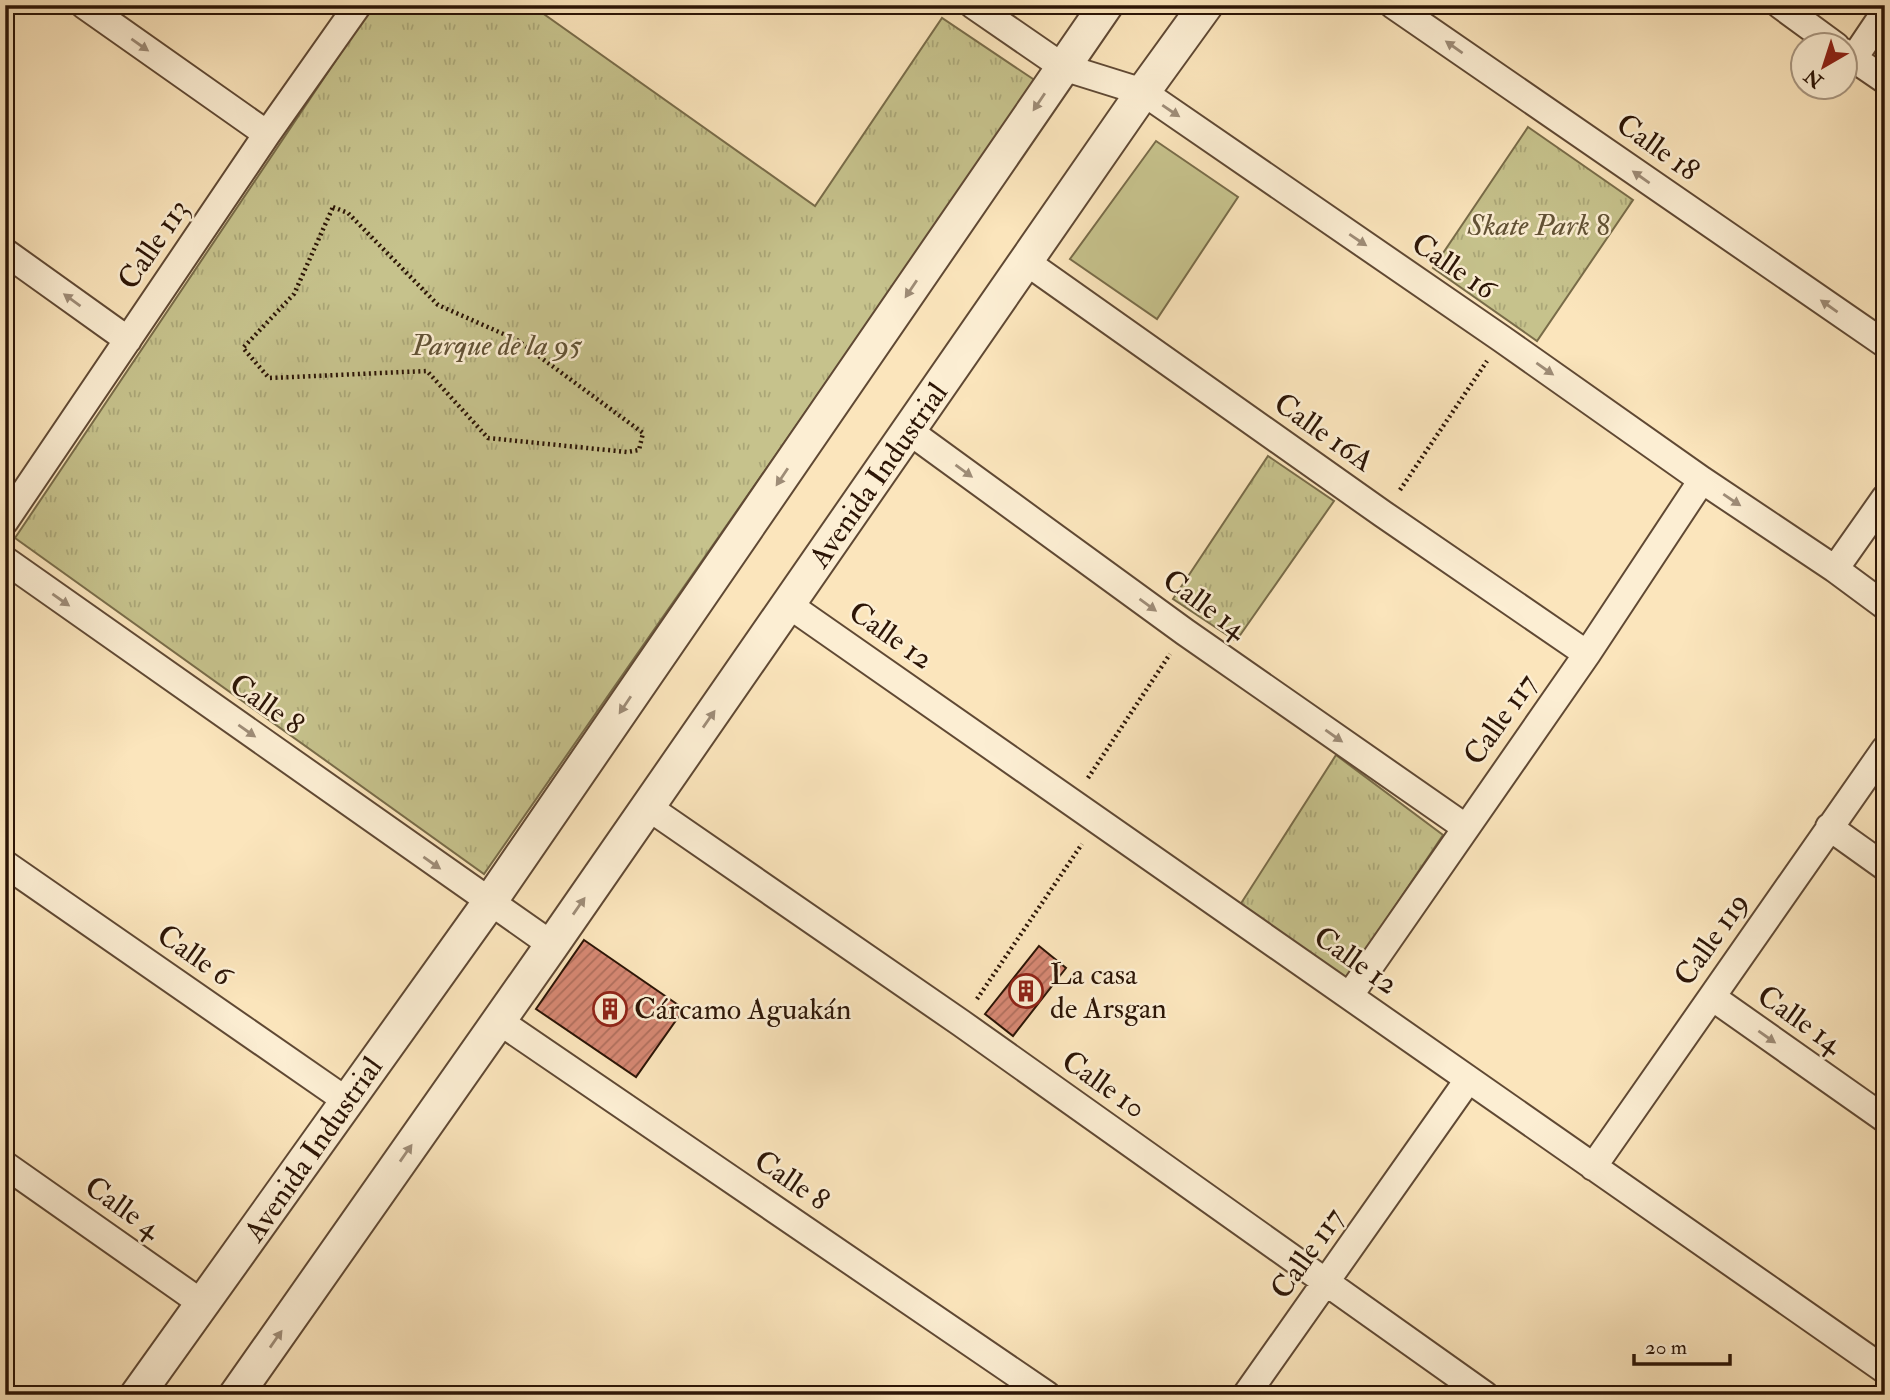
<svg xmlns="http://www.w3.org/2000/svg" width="1890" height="1400" font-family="'IM FELL Double Pica',serif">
<defs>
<pattern id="park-tufts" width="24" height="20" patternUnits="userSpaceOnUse" patternTransform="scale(1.75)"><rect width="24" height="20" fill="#c6c28c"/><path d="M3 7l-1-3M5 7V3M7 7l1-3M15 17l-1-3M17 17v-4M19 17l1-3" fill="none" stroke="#aaa677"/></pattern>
<pattern id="building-hatch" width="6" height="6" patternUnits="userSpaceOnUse" patternTransform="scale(1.75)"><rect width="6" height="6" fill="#d68873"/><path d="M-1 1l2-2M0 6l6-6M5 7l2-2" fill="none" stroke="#ae6e5c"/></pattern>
</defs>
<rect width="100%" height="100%" fill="#fbe5bc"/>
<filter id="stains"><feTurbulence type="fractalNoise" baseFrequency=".00286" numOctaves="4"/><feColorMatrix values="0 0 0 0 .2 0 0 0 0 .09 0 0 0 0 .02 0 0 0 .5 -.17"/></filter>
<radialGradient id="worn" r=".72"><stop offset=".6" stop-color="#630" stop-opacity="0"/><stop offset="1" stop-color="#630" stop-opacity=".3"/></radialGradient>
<path fill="#c6c28c" stroke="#796c49" stroke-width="2" d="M 1156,141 L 1238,197 L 1157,319 L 1070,259 Z"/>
<path fill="url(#park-tufts)" stroke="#796c49" stroke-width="2" d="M 373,5 L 531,5 L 815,206 L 942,18 L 1036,81 L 484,874 L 15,538 Z
M 1528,127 L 1633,200 L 1537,341 L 1433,268 Z
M 1268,456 L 1334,501 L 1236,641 L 1173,599 Z
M 1336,755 L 1443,835 L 1346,979 L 1240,905 Z"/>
<path fill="url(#building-hatch)" stroke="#2c1506" stroke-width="2" d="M 584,940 L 684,1009 L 636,1077 L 536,1009 Z
M 1039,946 L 1066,968 L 1013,1036 L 985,1014 Z"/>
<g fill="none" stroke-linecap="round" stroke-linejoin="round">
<g stroke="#604934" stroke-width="30">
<path id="minor" d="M 84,5 L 267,134
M 973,5 L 1063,67 L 1143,92 L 1502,339 L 1702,480 L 1835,569 L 1885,606
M 1393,5 L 1885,344
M 1780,5 L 1836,46
M 1844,52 L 1885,80
M 1854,58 L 1885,12
M 5,252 L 128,340
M 1025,261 L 1383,514 L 1587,654
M 909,431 L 1185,632 L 1465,827
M 5,521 L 267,134 L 358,5
M 5,560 L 552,945
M 1835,569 L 1885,498
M 789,605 L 1885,1370
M 648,807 L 961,1023 L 1485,1395
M 1829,827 L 1885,867
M 5,864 L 347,1101
M 1350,995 L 1587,654 L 1702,480
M 1712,997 L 1885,1119
M 499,1021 L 1047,1395
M 5,1165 L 203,1304
M 1593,1167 L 1885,749
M 1246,1395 L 1468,1080"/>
</g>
<g stroke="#604934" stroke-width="37">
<path id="tertiary" d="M 137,1395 L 489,903 L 1106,5
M 236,1395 L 552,945 L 1143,92 L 1206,5"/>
</g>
<path stroke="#2c1506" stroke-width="4.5" stroke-dasharray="2 3.5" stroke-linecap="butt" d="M 333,207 L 348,213 L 438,305 L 517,340 L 643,433 L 639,450 L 627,452 L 488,438 L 427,371 L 269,378 L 243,348 L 294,294 Z
M 1400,490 L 1487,361
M 1088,778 L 1170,654
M 977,999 L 1082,844"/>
<use href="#minor" stroke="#fceed3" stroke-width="26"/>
<use href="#tertiary" stroke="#fceed3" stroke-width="33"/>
</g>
<defs><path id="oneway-solid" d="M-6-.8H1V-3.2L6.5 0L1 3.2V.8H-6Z" transform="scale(1.75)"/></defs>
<g fill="#9e8c77">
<use href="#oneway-solid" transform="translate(140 45) rotate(35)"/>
<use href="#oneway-solid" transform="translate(1454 47) rotate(-145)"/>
<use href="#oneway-solid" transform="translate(1039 102) rotate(124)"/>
<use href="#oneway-solid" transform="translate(1171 111) rotate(34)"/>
<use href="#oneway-solid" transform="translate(1641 177) rotate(-145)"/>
<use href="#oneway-solid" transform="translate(1358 240) rotate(34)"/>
<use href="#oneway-solid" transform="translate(911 289) rotate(124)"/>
<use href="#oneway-solid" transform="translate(72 300) rotate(-144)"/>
<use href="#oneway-solid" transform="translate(1829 306) rotate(-145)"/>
<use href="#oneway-solid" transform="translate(1545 369) rotate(35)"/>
<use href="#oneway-solid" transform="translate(964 471) rotate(36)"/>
<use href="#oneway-solid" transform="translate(782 477) rotate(124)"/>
<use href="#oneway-solid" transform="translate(1732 500) rotate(34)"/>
<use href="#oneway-solid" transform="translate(61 600) rotate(35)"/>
<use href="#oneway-solid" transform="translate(1148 605) rotate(36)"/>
<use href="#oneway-solid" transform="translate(625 705) rotate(124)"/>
<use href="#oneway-solid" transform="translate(709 719) rotate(-55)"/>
<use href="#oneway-solid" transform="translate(247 731) rotate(35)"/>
<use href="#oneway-solid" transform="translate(1334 736) rotate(35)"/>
<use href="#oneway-solid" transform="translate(432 863) rotate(35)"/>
<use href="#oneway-solid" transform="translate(579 906) rotate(-55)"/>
<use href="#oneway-solid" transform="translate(1767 1037) rotate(35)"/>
<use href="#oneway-solid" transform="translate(406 1153) rotate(-55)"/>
<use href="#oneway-solid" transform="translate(276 1339) rotate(-55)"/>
</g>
<defs>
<g id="building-ring" transform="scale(1.75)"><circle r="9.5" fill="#fceed3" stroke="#8f2418" stroke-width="1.5"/><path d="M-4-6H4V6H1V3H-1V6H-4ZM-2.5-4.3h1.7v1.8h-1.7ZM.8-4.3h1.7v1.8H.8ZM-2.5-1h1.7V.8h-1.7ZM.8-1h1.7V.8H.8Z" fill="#8f2418"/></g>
</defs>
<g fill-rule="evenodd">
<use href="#building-ring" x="1026" y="991"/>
<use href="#building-ring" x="610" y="1009"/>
</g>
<g text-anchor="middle" stroke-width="5" stroke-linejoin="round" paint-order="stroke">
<g font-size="30" fill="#2c1506" stroke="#fceed3">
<text transform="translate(1658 147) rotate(35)" y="10">Calle 18</text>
<text transform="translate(153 244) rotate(-56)" y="10">Calle 113</text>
<text transform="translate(1454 266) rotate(34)" y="10">Calle 16</text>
<text transform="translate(1324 432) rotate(35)" y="10">Calle 16A</text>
<text transform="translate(878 475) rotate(-55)" y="10">Avenida Industrial</text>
<text transform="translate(1205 604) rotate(36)" y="10">Calle 14</text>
<text transform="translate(891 635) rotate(35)" y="10">Calle 12</text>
<text transform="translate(267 704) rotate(35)" y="10">Calle 8</text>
<text transform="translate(1500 719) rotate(-55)" y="10">Calle 117</text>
<text transform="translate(1711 939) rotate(-55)" y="10">Calle 119</text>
<text transform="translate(195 955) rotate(35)" y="10">Calle 6</text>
<text transform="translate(1356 960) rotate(35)" y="10">Calle 12</text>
<text transform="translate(1800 1019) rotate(35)" y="10">Calle 14</text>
<text transform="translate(1104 1084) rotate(35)" y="10">Calle 10</text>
<text transform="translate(313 1149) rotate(-55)" y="10">Avenida Industrial</text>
<text transform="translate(792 1180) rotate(34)" y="10">Calle 8</text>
<text transform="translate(123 1207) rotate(35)" y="10">Calle 4</text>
<text transform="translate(1307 1253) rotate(-55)" y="10">Calle 117</text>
</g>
<g font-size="30" font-style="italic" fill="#625235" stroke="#fceed3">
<text x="1539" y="235">Skate Park 8</text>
<text x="497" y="355">Parque de la 95</text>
</g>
<g font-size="30" fill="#2c1506" stroke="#fceed3" text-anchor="start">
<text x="1050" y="984">La casa<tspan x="1050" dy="34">de Arsgan</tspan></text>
<text x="634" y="1019">Cárcamo Aguakán</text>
</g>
</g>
<rect width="1890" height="1400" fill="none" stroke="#fbe5bc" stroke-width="28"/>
<rect x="7" y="7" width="1876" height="1386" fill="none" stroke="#2c1506" stroke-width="3.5"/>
<rect x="14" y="14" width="1862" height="1372" fill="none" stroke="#2c1506" stroke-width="2"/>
<g transform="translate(1824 66) rotate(219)"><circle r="33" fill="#fceed3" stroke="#a99781" stroke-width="2"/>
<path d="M0-5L12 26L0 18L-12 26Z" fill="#8f2418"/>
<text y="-10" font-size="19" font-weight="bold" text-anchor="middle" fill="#2c1506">N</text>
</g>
<path d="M1634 1354v10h96v-10" fill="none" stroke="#2c1506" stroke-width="3.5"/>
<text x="1645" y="1354" font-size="21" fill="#2c1506" stroke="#fceed3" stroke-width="5" paint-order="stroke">20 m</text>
<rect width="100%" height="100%" filter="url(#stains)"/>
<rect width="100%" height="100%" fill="url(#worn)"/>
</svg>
